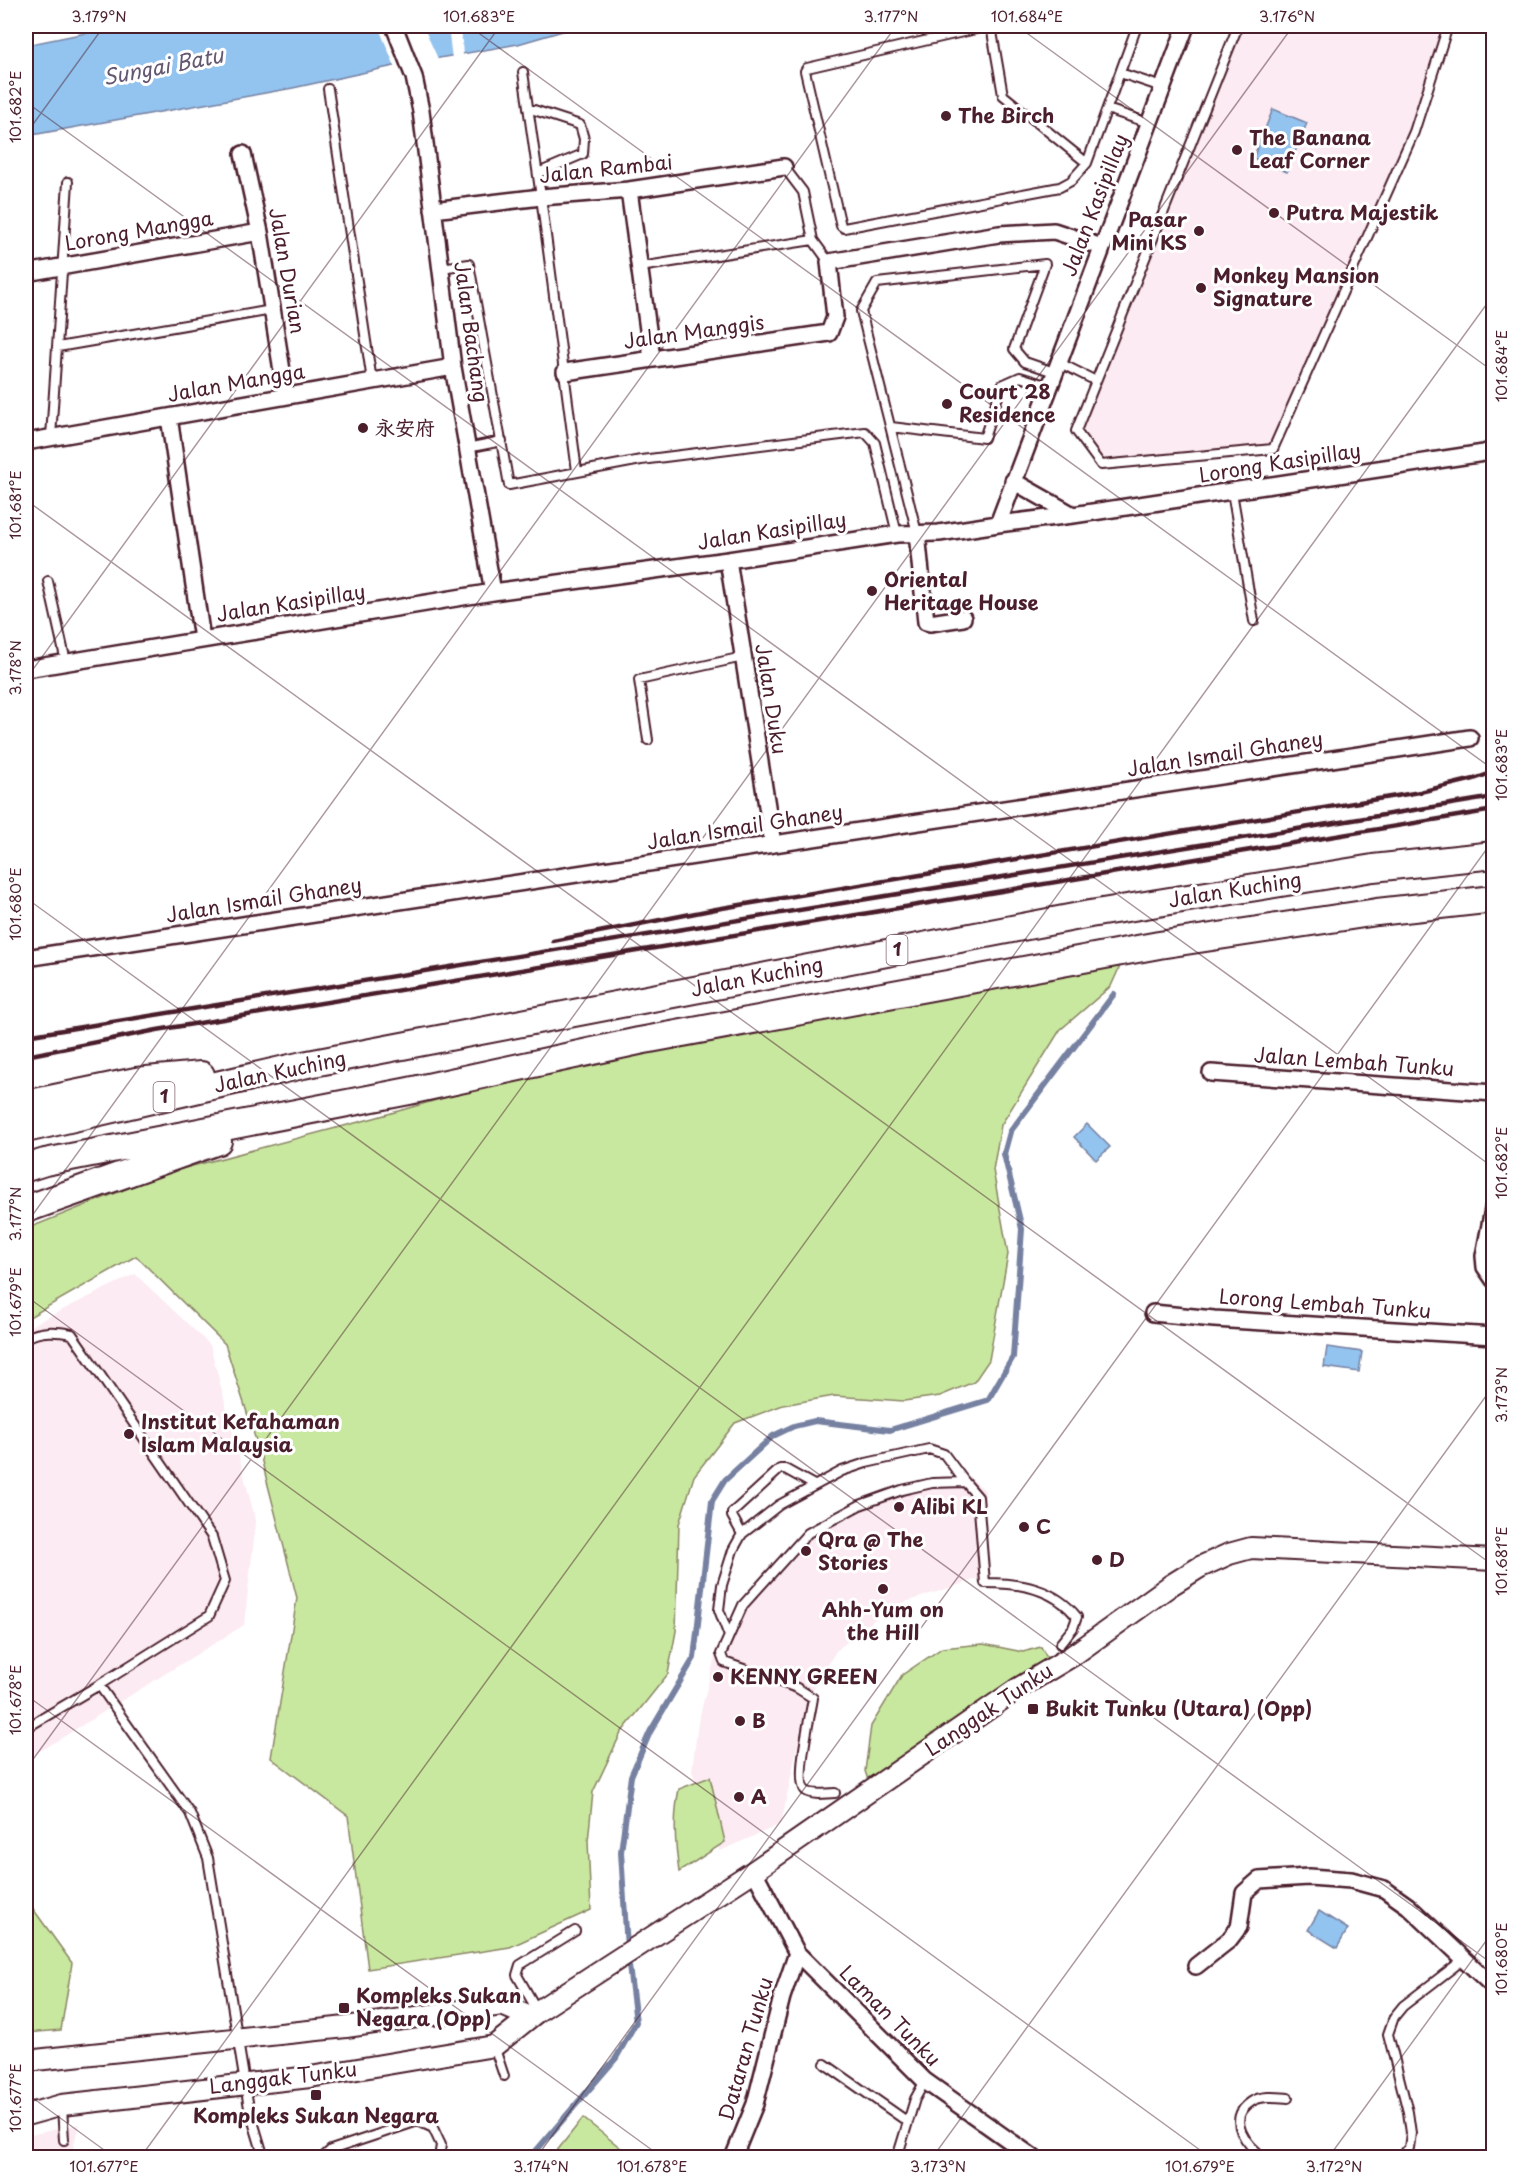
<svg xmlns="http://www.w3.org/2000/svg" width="1519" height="2183" font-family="'Playpen Sans','LXGW WenKai TC',sans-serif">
<rect width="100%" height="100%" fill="#fff"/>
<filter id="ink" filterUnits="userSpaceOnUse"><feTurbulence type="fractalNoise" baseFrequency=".0167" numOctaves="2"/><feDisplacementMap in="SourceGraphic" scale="12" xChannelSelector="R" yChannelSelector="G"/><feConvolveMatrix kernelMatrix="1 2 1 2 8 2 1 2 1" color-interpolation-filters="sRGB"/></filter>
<g filter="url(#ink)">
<path fill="#fcebf2" d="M 1243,26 L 1443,26 L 1408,133 L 1269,445 L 1102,459 L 1083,429 Z
M 135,1274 L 210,1345 L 256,1522 L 244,1625 L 26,1760 L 26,1328 Z
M 969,1477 L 985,1490 L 986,1576 L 890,1607 L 836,1651 L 807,1700 L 781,1824 L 720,1851 L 692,1771 L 698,1723 L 717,1649 L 768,1576 L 811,1536 L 850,1514 L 903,1492 Z
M 79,2124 L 71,2157 L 26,2157 L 26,2136 Z"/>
<path fill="#c9e89f" stroke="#8a8465" stroke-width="1.5" d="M 1121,964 L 1111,986 L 1060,1030 L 1001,1125 L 993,1170 L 1008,1254 L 989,1360 L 974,1382 L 940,1396 L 904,1401 L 834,1396 L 783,1405 L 735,1423 L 694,1476 L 679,1524 L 676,1631 L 668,1674 L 621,1733 L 593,1792 L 588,1841 L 591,1910 L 510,1947 L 368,1969 L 348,1816 L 271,1758 L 297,1598 L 259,1450 L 225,1344 L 136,1256 L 26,1319 L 26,1229 L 166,1173 L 374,1118 L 513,1078 Z
M 983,1644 L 1023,1652 L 1041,1647 L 1047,1658 L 870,1786 L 865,1771 L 871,1726 L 902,1675 L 942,1648 Z
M 710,1777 L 725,1842 L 679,1872 C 675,1843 673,1818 679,1789 Z
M 26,1899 L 72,1963 L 61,2030 L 26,2033 Z
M 583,2118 L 626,2152 L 622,2157 L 552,2157 Z"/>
<path fill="#93c3ef" stroke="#7681a1" stroke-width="1.5" d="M 120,26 L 580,26 L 518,44 L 394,66 L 293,88 L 26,136 L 26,45 Z
M 1273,109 L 1307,123 L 1287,172 L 1253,158 Z
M 1087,1124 L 1110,1147 L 1096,1160 L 1074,1137 Z
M 1327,1347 L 1362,1352 L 1359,1372 L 1324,1367 Z
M 1319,1911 L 1348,1929 L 1337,1948 L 1308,1930 Z"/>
<path fill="#fff" d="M 378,26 L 423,26 L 439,61 L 396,69 Z
M 448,26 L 461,26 L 463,57 L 452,59 Z"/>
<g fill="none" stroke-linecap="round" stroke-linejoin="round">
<path stroke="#7681a1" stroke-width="6" d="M 627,1948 L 621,1852 L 631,1776 L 650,1732 L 694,1658 L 712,1501 L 725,1480 L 773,1436 L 794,1426 L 815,1421 L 890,1430 L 988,1400 L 1013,1357 L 1022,1229 L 1004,1154 L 1010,1132 L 1114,994
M 530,2158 L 616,2058 L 636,2022 L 628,1958"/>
<g stroke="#4a1f2b" stroke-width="12">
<path id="service" d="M 989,26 L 807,68 L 805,71 L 841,226 L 844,228 L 1060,187 L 1071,181 L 1087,163 L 1137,26
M 991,26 L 1003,95 L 1087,163
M 1238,26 L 1076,431 L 1101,465 L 1273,449 L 1414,132 L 1448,26
M 523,72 L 541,197 L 577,471
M 1120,73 L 1162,87
M 328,89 L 372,381
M 528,108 L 580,125 L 584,139 L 583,154 L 538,173
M 1107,109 L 1149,123
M 784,167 L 803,192 L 813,240 L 829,262
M 640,267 L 813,240
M 441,268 L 469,264 L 509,485 L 641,460 L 865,432 L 875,443 L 897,534
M 58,347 L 272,310
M 1058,362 L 1096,381
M 891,427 L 984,438 L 1002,385 L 1020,377 L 1049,386
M 51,437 L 68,182
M 467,448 L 502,441
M 1232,492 L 1254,621
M 917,533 L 861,311 L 877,283 L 1045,264 L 1014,349 L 1025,362 L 1054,372
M 48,581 L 66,662
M 648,740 L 639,680 L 743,657
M 26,1338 C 41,1330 56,1331 72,1334 L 212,1537 L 225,1581 L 209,1616 L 99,1685 L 26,1728
M 742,1534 L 732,1516 L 732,1513 L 780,1469 L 785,1469 L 814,1485
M 729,1636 L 719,1610 L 722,1585 L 733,1550 L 742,1534 L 779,1505 L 842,1471 L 866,1463 L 929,1449 L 944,1454 L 965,1482
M 99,1685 L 190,1813 L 208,1858 L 249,2108 L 264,2158
M 835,1793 C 826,1793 814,1796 806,1791 C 794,1783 811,1713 813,1698 L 797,1688 L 724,1662 L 721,1654 L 743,1605 L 808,1533 L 860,1505 L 902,1490 L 932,1483 L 965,1482 L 978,1497 L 985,1583 C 1020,1583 1054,1588 1077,1617 L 1073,1628 L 1060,1644
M 537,2010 L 517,1975 L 520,1965 L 575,1931
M 494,2046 L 504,2076
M 825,2064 L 908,2122
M 62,2107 L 64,2140
M 322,2158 L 331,2150 L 418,2121 L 433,2128 L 441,2145 L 439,2158
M 897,2158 L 915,2099 L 925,2081
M 1265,2158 C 1247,2146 1225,2119 1251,2102 C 1261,2095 1277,2097 1288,2098
M 1400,2158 L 1409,2148 L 1411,2133 L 1408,2112 L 1388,2034 L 1394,2017 L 1403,2006 L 1464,1959"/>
</g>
<g stroke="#4a1f2b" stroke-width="20">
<path id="minor" d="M 394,26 L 414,77 L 421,111 L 453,367 L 493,592
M 243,154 L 260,232 L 286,396
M 629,190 L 652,359
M 433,210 L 541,197 L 629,190 L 784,167
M 26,273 L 260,232
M 565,372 L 829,333 L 835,317 L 829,262 L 999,234 L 1054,231 L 1102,247
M 169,417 L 202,639
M 26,442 L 453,367
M 1013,481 L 1073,515
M 998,524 L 1073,515 L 1484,453 L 1494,449
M 917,533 L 926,622 L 930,623 L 963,618
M 728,560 L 773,844
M 26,669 L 493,592 L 728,560 L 897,534 L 939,533 L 998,524 L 1186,26
M 26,958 L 1470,738
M 1211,1073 L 1494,1093
M 1494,1204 L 1484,1256 L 1485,1267 L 1494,1280
M 1153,1313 L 1214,1319 L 1494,1336
M 754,1871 L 797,1953 L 925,2081 L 1034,2158
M 1196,1966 L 1229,1940 L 1239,1927 L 1244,1893 L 1259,1880 L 1309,1877 L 1351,1880 L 1384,1889 L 1408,1906 L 1494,1987
M 733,2158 L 755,2104 L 782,1997 L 797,1953"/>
</g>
<g stroke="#4a1f2b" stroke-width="24">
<path id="tertiary" d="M 26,2061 L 346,2027 L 502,2005 L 530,2017
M 26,2115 L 62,2105 L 310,2077 L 494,2046 L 538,2011 L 754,1871 L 1017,1689 L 1072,1656 L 1171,1585 L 1200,1567 L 1229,1554 L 1251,1548 L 1494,1560"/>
</g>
<g stroke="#4a1f2b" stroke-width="30">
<path id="trunk" d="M 26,1104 L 136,1081 L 201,1075
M 26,1129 L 303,1065 L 1090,914 L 1373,868 L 1494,855
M 26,1168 L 45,1162 L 409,1091 L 639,1041 L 1159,945 L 1377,912 L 1494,899
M 26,1209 L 218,1141"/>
</g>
<use href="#service" stroke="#fff" stroke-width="8"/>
<use href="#minor" stroke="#fff" stroke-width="15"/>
<use href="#tertiary" stroke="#fff" stroke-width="20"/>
<use href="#trunk" stroke="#fff" stroke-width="26"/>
<path stroke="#4a1f2b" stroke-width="4.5" d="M 553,941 L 716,909 L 1420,792 L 1474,779 L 1494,772
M 26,1036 L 1494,797
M 26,1056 L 157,1030 L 1494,810"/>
</g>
</g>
<path fill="none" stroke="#4a1f2b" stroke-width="1.5" stroke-opacity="0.45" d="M 469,26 L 1494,770M 1017,26 L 1494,372M 26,102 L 1494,1168M 26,134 L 104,26M 26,500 L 1494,1566M 26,679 L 500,26M 26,898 L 1494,1965M 26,1224 L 896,26M 26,1296 L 1211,2158M 26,1695 L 663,2158M 26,1769 L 1293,26M 26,2093 L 115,2158M 140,2158 L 1494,294M 536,2158 L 1494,839M 932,2158 L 1494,1385M 1328,2158 L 1494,1930"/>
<g fill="#4a1f2b" stroke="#fff" stroke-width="2">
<circle cx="946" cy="116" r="6"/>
<circle cx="1237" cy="150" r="6"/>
<circle cx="1274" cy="213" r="6"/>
<circle cx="1199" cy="231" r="6"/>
<circle cx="1201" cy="288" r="6"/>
<circle cx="947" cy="404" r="6"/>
<circle cx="363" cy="428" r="6"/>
<circle cx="872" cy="591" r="6"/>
<circle cx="129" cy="1434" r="6"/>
<circle cx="899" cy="1507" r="6"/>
<circle cx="1024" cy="1527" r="6"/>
<circle cx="806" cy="1551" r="6"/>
<circle cx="1097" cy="1560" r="6"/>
<circle cx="883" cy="1589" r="6"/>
<circle cx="718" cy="1677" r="6"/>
<rect x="1027" y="1703" width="12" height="12" rx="3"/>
<circle cx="740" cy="1721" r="6"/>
<circle cx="739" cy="1797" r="6"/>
<rect x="338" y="2002" width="12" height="12" rx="3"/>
<rect x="310" y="2089" width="12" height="12" rx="3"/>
</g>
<g text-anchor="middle" stroke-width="6" stroke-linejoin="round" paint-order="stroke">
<g fill="#fff" stroke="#80626b" stroke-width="1.5">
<rect x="886.5" y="935" width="21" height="30" rx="4.5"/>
<rect x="153.5" y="1082" width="21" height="30" rx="4.5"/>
</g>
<g font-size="18" font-weight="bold" fill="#4a1f2b">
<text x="897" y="956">1</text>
<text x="164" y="1103">1</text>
</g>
<g font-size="20" font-weight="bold" fill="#4a1f2b" stroke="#fff" text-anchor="start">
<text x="958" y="123">The Birch</text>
<text x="1249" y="145">The Banana<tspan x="1249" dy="23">Leaf Corner</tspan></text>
<text x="1286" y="220">Putra Majestik</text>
<text x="1187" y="227" text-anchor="end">Pasar<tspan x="1187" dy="23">Mini KS</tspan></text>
<text x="1213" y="283">Monkey Mansion<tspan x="1213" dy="23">Signature</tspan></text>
<text x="959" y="399">Court 28<tspan x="959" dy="23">Residence</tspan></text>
<text x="375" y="435">永安府</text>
<text x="884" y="587">Oriental<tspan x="884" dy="23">Heritage House</tspan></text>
<text x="141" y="1429">Institut Kefahaman<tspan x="141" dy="23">Islam Malaysia</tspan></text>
<text x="911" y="1514">Alibi KL</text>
<text x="1036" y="1534">C</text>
<text x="818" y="1547">Qra @ The<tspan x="818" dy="23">Stories</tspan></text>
<text x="1109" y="1567">D</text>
<text x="883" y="1617" text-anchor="middle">Ahh-Yum on<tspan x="883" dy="23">the Hill</tspan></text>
<text x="730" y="1684">KENNY GREEN</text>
<text x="1045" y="1716">Bukit Tunku (Utara) (Opp)</text>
<text x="752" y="1728">B</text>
<text x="751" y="1804">A</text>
<text x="356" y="2003">Kompleks Sukan<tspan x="356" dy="23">Negara (Opp)</tspan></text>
<text x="316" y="2123" text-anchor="middle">Kompleks Sukan Negara</text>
</g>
<g font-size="20" fill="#4a1f2b" stroke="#fff">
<text transform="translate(606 169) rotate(-6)" y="7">Jalan Rambai</text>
<text transform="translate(1095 205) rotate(-69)" y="7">Jalan Kasipillay</text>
<text transform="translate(139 231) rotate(-10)" y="7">Lorong Mangga</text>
<text transform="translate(287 271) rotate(80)" y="7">Jalan Durian</text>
<text transform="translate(471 332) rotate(82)" y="7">Jalan Bachang</text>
<text transform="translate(694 332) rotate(-8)" y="7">Jalan Manggis</text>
<text transform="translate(236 383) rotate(-10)" y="7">Jalan Mangga</text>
<text transform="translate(1280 463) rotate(-9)" y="7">Lorong Kasipillay</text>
<text transform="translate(772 531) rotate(-9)" y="7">Jalan Kasipillay</text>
<text transform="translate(291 603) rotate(-9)" y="7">Jalan Kasipillay</text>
<text transform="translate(771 699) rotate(81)" y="7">Jalan Duku</text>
<text transform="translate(1225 754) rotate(-9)" y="7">Jalan Ismail Ghaney</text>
<text transform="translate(745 827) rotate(-9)" y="7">Jalan Ismail Ghaney</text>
<text transform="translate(1235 890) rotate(-9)" y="7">Jalan Kuching</text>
<text transform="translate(264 900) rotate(-9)" y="7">Jalan Ismail Ghaney</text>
<text transform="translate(757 977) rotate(-11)" y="7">Jalan Kuching</text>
<text transform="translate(1354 1062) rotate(4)" y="7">Jalan Lembah Tunku</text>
<text transform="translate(280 1072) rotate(-12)" y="7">Jalan Kuching</text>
<text transform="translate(1325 1304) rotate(4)" y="7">Lorong Lembah Tunku</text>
<text transform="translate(989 1710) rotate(-34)" y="7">Langgak Tunku</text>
<text transform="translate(890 2016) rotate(45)" y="7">Laman Tunku</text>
<text transform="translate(746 2049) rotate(-74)" y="7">Dataran Tunku</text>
<text transform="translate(283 2078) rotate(-7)" y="7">Langgak Tunku</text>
</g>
<g font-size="21" font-style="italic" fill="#645870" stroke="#fff">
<text transform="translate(163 67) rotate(-11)" y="7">Sungai Batu</text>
</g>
</g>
<rect width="1519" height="2183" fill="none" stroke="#fff" stroke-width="66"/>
<rect x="33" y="33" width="1453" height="2117" fill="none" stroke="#4a1f2b" stroke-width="2"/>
<g font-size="15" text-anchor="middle" fill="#4a1f2b">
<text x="99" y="22">3.179°N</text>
<text x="479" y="22">101.683°E</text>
<text x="891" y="22">3.177°N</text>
<text x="1027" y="22">101.684°E</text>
<text x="1287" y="22">3.176°N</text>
<text transform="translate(16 107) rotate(-90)" y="5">101.682°E</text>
<text transform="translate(1502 366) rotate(-90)" y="5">101.684°E</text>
<text transform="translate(16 505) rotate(-90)" y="5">101.681°E</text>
<text transform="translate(16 668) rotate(-90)" y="5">3.178°N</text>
<text transform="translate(1502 765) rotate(-90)" y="5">101.683°E</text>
<text transform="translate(16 904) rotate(-90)" y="5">101.680°E</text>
<text transform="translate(1502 1163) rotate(-90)" y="5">101.682°E</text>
<text transform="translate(16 1214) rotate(-90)" y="5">3.177°N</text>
<text transform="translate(16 1302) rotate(-90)" y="5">101.679°E</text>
<text transform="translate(1502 1395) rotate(-90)" y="5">3.173°N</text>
<text transform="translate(1502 1561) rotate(-90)" y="5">101.681°E</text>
<text transform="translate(16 1700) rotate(-90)" y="5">101.678°E</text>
<text transform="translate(1502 1959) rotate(-90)" y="5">101.680°E</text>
<text transform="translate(16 2098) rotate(-90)" y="5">101.677°E</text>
<text x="104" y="2172">101.677°E</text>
<text x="541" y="2172">3.174°N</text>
<text x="652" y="2172">101.678°E</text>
<text x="938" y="2172">3.173°N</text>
<text x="1200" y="2172">101.679°E</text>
<text x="1334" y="2172">3.172°N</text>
</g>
</svg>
